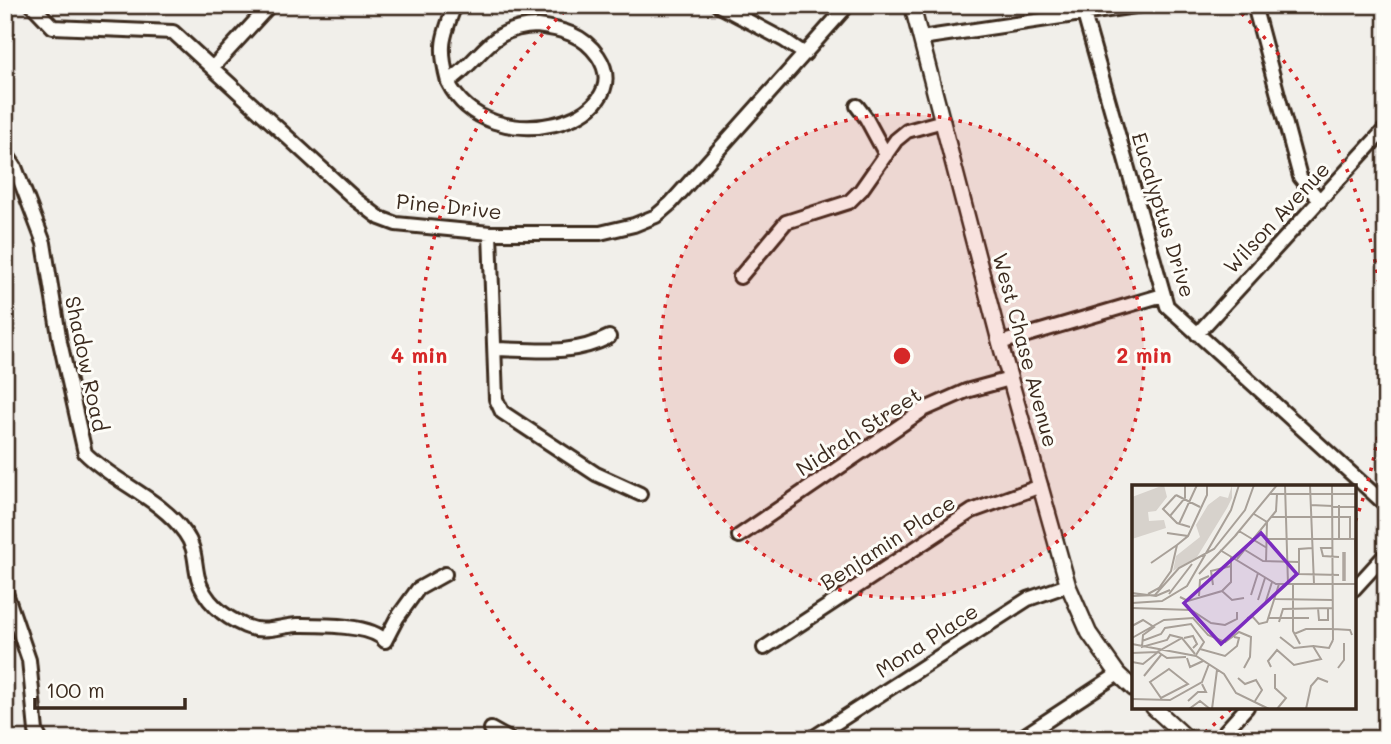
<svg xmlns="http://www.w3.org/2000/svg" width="1391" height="744" font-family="Mali,sans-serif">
<rect width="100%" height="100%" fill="#f1efea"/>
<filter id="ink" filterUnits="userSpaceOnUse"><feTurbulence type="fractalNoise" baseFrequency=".0143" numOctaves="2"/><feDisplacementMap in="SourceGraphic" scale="14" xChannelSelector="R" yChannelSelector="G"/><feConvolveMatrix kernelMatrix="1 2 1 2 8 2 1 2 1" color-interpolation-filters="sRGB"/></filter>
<g filter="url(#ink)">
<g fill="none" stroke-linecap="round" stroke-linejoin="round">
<g stroke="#3b2a1e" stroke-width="18">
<path id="minor" d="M 32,5 L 53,27 L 173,32 L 355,199 L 380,218 L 396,224 L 490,233 L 600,233 L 634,225 L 656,216 L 671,203 L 848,5
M 718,5 L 784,40 L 805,54
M 1254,5 L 1300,177 L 1320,201
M 1084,14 L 1167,306 L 1386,505
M 537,26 C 561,29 583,34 598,56 C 641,120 489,165 448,82 C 483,59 488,27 537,26 Z
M 921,38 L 1142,5
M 212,68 L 270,5
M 448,82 C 439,48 442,38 455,5
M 857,106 L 866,118 L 886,155
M 5,152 L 15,167 L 44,243 L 60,342 L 85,453 C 115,483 160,498 185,533 C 196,548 194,561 198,578 C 204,601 224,617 245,626 C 264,634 279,626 298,625 C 319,625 372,624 385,641 L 397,618 L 418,589 L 445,574
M 490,233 L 496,399 L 502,412 L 596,474 L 640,494
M 740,277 L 786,222 L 849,202 L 861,190 L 896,140 L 907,131 L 943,121
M 1197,334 L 1386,128
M 1000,343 L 1163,295
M 495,349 C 536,350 572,356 609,337
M 739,536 L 923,410 L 966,391 L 1010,379
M 1354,589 L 1386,554
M 5,590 L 29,660 L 36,731 L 40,739
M 764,648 L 972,511 L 1041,486
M 491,729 L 509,739
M 811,739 L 1028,599 L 1068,585
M 1019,739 L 1118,674
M 1218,739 L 1247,707"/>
</g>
<g stroke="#3b2a1e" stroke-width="19">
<path id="major" d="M 912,5 L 1000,343 L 1068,585 L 1089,633 L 1118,674 L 1134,689
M 1153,707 L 1188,739"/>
</g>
<use href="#minor" stroke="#fdfcf7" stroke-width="12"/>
<use href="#major" stroke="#fdfcf7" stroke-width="14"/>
</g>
</g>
<circle cx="902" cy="356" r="242" fill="#d62828" fill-opacity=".12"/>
<g fill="none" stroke="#d62828" stroke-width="3.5" stroke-dasharray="3.5 7">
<circle cx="902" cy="356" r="242"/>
<path d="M1231 709A483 483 0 0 1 1199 737M605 737A483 483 0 0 1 570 6M1234 6A483 483 0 0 1 1354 525"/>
</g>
<g text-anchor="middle" stroke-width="6" stroke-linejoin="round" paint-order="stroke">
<g font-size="21" fill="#3b2a1e" stroke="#fdfcf7">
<text transform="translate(449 207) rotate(6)" y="7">Pine Drive</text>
<text transform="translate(1163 215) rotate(73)" y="7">Eucalyptus Drive</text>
<text transform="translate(1277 218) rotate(-47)" y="7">Wilson Avenue</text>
<text transform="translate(1025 350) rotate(75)" y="7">West Chase Avenue</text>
<text transform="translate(86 364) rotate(78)" y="7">Shadow Road</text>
<text transform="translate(859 432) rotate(-33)" y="7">Nidrah Street</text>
<text transform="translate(888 543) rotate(-33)" y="7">Benjamin Place</text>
<text transform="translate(927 641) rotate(-33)" y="7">Mona Place</text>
</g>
</g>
<g transform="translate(1132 485)">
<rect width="224" height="224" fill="#f1efea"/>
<path d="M 32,0 L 35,12 L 24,26 L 16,27 L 17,36 L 32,35 L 34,43 L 0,54 L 0,12 ZM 100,0 L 100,13 L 95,23 L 65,72 L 41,86 L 44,71 L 68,52 L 64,40 L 76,20 L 88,11 L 96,13 Z" fill="#d7d2cc"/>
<path fill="none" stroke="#aea69f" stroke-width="3.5" d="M 212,67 L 212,96"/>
<path fill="none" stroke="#a8a098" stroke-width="2" d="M 153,0 L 156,99M 178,0 L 182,99M 200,0 L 201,155M 138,9 L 224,9M 44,10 L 31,24 L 45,38 L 58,42M 44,10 L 68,22M 178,20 L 224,22M 207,20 L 207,54M 122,29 L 135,37 L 134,77M 38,31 L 53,13 L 53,0M 139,32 L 218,32 L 218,54M 47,39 L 65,0M 107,46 L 135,63M 35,48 L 56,51M 103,51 L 145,0M 135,54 L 224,54M 223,54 L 224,98M 180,63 L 167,64 L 167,89 L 207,90M 201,63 L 189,63 L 191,71 L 207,72M 88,65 L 144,99 L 224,99M 113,65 L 131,76 L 167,77M 105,74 L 144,26 L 145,9M 19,78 L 45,60M 67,89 L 105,49M 81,100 L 79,86 L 99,81M 161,100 L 161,146 L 168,159M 90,106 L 100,115 L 112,113M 0,108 L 24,111 L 38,105M 16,109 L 27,103 L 39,86 L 45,60 L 56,51 L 75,10 L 75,0M 37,109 L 60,79M 119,110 L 126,88M 0,111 L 23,110 L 47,83 L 82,64 L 113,25 L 122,0M 67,111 L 68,95 L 77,91M 48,112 L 56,116 L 90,106 L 99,97 L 99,72M 143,114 L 201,115M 126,115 L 133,93M 0,118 L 30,116 L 55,101 L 99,25 L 107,0M 133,119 L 140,97M 0,123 L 59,125 L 79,138 L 93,140 L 105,134 L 105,127M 186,123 L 187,135 L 196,135 L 196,123M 115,133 L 121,132 L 127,139 L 135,137 L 147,99M 137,133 L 177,133M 147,137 L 151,124 L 201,123M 0,141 L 11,135 L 22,142 L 11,150 L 10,162 L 35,155 L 38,150 L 50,153M 162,149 L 174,144 L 201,144 L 218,145 L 220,150M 0,153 L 32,135 L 61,133 L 76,150 L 93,157 L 107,147 L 119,152 L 118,172 L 112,183M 52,153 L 61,151 L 65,159 L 61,163M 10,156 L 29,149 L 33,143 L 59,139 L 72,157 L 64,170M 0,159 L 64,171 L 92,189 L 104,208 L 137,224M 181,161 L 197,163 L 201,155M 68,164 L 93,171 L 105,161 L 107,153 L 102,152M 26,167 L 35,173 L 54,172M 0,168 L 25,167 L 50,153 L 63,169M 55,173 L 58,182 L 71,176M 0,177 L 11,179 L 26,167M 139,182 L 136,176 L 145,165 L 162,180 L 189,174 L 181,161 L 162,163 L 148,152M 206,183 L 212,175 L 212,158M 37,184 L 56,199 L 29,213 L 18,197 ZM 143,189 L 143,203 L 154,213 L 145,224M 12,191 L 29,170M 106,193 L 113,199 L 124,195 L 130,205 L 123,216M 0,214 L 38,215 L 70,197 L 77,179M 56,216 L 66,207 L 74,207 L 70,199M 57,224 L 68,216 L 78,224M 80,224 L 85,185M 174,224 L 179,201 L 186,193 L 196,197"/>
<path fill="#7b2cbf" fill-opacity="0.15" stroke="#7b2cbf" stroke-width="3.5" d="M 129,48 L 165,89 L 89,159 L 52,118 Z"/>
<rect width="224" height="224" fill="none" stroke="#3b2a1e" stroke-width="3.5"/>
</g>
<circle cx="902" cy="356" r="10" fill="#d62828" stroke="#fdfcf7" stroke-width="3.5"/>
<g font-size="21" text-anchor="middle" font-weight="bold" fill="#d62828" stroke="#fdfcf7" stroke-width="6" stroke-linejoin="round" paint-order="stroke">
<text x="1144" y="363">2 min</text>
<text x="419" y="363">4 min</text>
</g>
<rect width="1391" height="744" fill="none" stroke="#fdfcf7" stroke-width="28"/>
<rect x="14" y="14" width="1363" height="716" fill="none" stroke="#3b2a1e" stroke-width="2.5" filter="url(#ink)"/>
<path d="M35 698v10h150v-10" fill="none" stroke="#3b2a1e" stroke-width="3.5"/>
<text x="46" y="698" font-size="21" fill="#3b2a1e" stroke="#fdfcf7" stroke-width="5" paint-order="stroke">100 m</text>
</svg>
